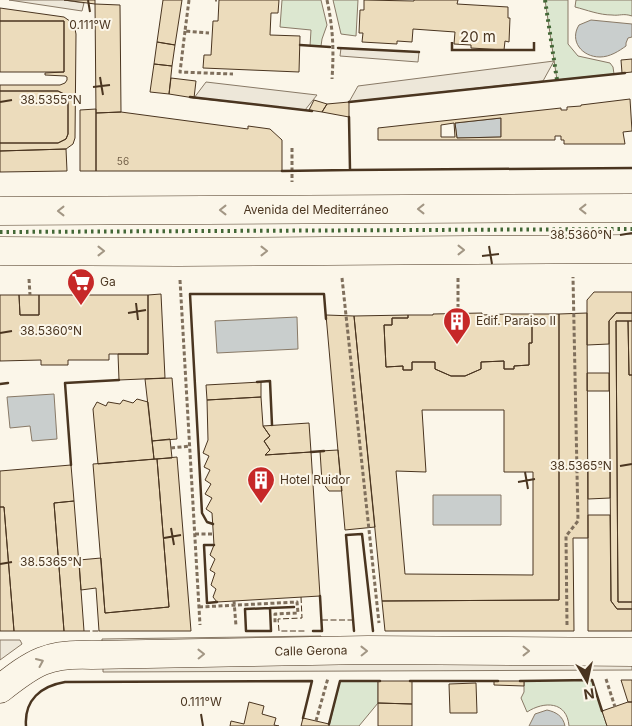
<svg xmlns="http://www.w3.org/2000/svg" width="632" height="726" font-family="Inter,sans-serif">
<rect width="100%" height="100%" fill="#fbf6e9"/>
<path fill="#dce7d0" stroke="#887966" d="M 282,0 L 321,0 L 327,25 L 322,39 L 321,46 L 310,46 L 311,30 L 280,27 Z
M 333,0 L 358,0 L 356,36 L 341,34 Z
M 545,0 L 568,0 L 568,44 L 578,56 L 610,63 L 613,67 L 614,74 L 557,80 Z
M 576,0 L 632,0 L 632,16 C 623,13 620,16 612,15 C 599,15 587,10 575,7 Z
M 592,680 L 607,726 L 569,726 C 567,701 544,701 527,712 L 521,698 L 524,692 L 524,681 Z
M 340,681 L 378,681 L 378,703 L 359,726 L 329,726 Z"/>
<path fill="#ede7d9" stroke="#887966" d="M 9,0 L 64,0 L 84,3 L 82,11 Z
M 341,48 L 419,52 L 418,62 L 340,56 Z
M 554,61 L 543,81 L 349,102 L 358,86 Z
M 206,82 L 317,95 L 305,110 L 194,98 Z
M 321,636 L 321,644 L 102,647 L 102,639 Z
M 0,640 L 20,640 L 22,644 L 0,660 Z
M 632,662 L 632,670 L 103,672 L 103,665 Z"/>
<path fill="#c9cecd" stroke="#887966" d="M 591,20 L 632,24 L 632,37 L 628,38 L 626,43 L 626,46 C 619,51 610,57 600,57 C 582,57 569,41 579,25 Z
M 501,118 L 501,137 L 457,138 L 455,123 Z
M 297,317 L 298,349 L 217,353 L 215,321 Z
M 54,394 L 57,439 L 32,441 L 30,426 L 10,428 L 7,397 Z
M 433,495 L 501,495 L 501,525 L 433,525 Z
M 547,710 C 556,712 563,716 565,726 L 529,726 L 535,714 Z"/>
<path fill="#ecdcbc" stroke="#4a3520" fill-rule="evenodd" d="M 64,0 L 95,0 L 95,4 Z
M 163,0 L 182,0 L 175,45 L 157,42 Z
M 219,0 L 279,0 L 278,13 L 271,13 L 270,35 L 300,36 L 299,72 L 203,68 L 204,55 L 211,55 L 213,21 L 218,21 Z
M 364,0 L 414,1 L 414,0 L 458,0 L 457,4 L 508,7 L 508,18 L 510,18 L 509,42 L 505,41 L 504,50 L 471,48 L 471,45 L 454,44 L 455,32 L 413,29 L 412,42 L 397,41 L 397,44 L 362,42 L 363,33 L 359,33 L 360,10 L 364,10 Z
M 95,4 L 120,5 L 121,112 L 96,113 Z
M 0,8 L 64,17 L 74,24 L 76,34 L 75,138 L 73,144 L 66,149 L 0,151 L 0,143 L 58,143 L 66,139 L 68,134 L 68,102 L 64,94 L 58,91 L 0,91 L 0,85 L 60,85 L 65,83 L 67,80 L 67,77 L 65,76 L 45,75 L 45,73 L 64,72 L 64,21 L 0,21 Z
M 0,21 L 64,21 L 64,72 L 0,72 Z
M 157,42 L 175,45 L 172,66 L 154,64 Z
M 632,59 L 632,72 L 622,73 L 621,60 Z
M 154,64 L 172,66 L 169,94 L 150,92 Z
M 171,78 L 196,81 L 194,98 L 169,94 Z
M 0,91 L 58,91 L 64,94 L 68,102 L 68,134 L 66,139 L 58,143 L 0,143 Z
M 630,99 L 632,131 L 623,132 L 625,144 L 564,144 L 564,140 L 561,140 L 561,136 L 555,136 L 555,140 L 378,140 L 378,128 L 561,108 L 561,110 L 567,110 L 567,107 L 581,106 L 581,105 ZM 501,118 L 501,137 L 457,138 L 455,123 ZM 454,123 L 455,137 L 441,137 L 441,125 Z
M 314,100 L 327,104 L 322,112 L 309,110 Z
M 349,102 L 349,117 L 322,112 L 327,104 Z
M 96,109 L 96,171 L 80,171 L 80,110 Z
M 121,112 L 248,129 L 248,126 L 270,129 L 282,140 L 282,171 L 96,171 L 96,113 Z
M 66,149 L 67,171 L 0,172 L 0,151 Z
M 594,292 L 632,292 L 632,313 L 616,313 L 609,321 L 609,344 L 587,345 L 587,300 Z
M 161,294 L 165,378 L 119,380 L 118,354 L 148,354 L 148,295 Z
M 0,295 L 19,295 L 20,315 L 39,315 L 39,295 L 148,295 L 148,354 L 109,354 L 109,360 L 68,360 L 68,365 L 41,365 L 41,360 L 0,361 Z
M 19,295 L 39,295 L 39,315 L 20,315 Z
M 482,313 L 482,315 L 507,314 L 508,318 L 524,317 L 524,324 L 532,323 L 532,343 L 529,343 L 529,365 L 514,366 L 514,369 L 504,369 L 504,361 L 481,362 L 481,369 L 465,376 L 451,376 L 435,369 L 435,362 L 412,362 L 412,370 L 403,370 L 403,366 L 386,367 L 384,325 L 392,325 L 392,318 L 408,318 L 408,315 L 433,315 L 433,314 Z
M 587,313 L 588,538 L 573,538 L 574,631 L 385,631 L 382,601 L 559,600 L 559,314 Z
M 616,313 L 632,313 L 632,321 L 616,321 L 618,602 L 632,602 L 632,609 L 617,609 L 611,601 L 609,321 Z
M 507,314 L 559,314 L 559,600 L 382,601 L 354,316 L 408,315 L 408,318 L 392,318 L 392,325 L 384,325 L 386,367 L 403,366 L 403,370 L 412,370 L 412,362 L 435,362 L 435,369 L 451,376 L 465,376 L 481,369 L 481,362 L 504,361 L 504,369 L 514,369 L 514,366 L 529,365 L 529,343 L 532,343 L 532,323 L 524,324 L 524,317 L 508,318 ZM 422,410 L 504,410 L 504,472 L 533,472 L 533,575 L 405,574 L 396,471 L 426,472 Z
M 326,315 L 354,316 L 375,527 L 345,530 Z
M 616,321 L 628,321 L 629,375 L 632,375 L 632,602 L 618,602 Z
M 628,321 L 632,321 L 632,375 L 629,375 Z
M 587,373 L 609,373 L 609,391 L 587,391 Z
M 172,378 L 177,439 L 152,441 L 145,379 Z
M 261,382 L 261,397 L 207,400 L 206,385 Z
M 261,397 L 263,426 L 270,436 L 264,441 L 270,450 L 265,455 L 311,452 L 320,596 L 217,602 L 213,597 L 216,589 L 211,585 L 215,573 L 210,570 L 215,559 L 210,555 L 214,545 L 212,513 L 206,509 L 212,498 L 205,494 L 211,484 L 205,480 L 210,470 L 204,467 L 209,456 L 203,453 L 208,440 L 207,400 Z
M 137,399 L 148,402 L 154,459 L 98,464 L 93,409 L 97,402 L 106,406 L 108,402 L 120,404 L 123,400 L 133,403 Z
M 309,423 L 311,452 L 265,455 L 270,450 L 264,441 L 270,436 L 263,426 Z
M 170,439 L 172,458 L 154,459 L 152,441 Z
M 338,450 L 342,491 L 329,491 L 322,482 L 320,451 Z
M 177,457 L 191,631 L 99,631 L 96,588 L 81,590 L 79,560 L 101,558 L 105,613 L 169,607 L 157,459 Z
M 157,459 L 169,607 L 105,613 L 93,464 Z
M 71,465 L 74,501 L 54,503 L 64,631 L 14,631 L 4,507 L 0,507 L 0,471 Z
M 588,467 L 610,467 L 610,498 L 588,499 Z
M 74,501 L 81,590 L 84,631 L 64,631 L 54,503 Z
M 0,507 L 4,507 L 14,631 L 0,631 Z
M 588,515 L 610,515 L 611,601 L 617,609 L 632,609 L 632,631 L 588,631 Z
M 621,680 L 632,680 L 632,702 L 628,702 Z
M 378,681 L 412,681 L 412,704 L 378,703 Z
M 494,681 L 524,681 L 524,686 L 494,685 Z
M 476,683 L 477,713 L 450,713 L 449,684 Z
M 249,702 L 264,706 L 262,714 L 276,718 L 274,725 L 279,726 L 230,726 L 231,721 L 244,724 Z
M 628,702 L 632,702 L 632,726 L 607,726 L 602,711 Z
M 378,703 L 412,704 L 412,726 L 378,726 Z
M 303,718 L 329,724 L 329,726 L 301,726 Z"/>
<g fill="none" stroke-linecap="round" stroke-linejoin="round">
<g stroke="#4a3520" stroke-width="29">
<path id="minor" d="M 0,211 L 632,208
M 0,251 L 178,252 L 632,249
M 0,689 C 34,662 48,653 92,655 L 368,650 L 632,652"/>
</g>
<path stroke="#7f6f5c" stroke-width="3" stroke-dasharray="4 2.5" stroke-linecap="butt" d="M 189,0 L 185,31 L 209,33
M 215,0 L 217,0
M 327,0 C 333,28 334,50 332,79
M 185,31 L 180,72 L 233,74
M 292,148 L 292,182
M 342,278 L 379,623
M 458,278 L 458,313
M 29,279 L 30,295
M 180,280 L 200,625
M 171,448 L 190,446
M 195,534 L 214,534
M 234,601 L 236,626
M 199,607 L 297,602 L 298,613 L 275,614 L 275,624
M 567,625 L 566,536 L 578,521 L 573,277
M 606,679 L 615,707
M 316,721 L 328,678"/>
<use href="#minor" stroke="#fbf6e9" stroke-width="28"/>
<path stroke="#436837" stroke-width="4" stroke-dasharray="2.5 4" stroke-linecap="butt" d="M 545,0 L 557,80
M 0,232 L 632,229"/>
<path stroke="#4a3520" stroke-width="1" stroke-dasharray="6 2.5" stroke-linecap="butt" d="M 301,597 L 302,618 L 278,619 L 279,631 L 306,631
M 322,620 L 353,620
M 84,631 L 99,631"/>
<path stroke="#4a3520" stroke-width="2.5" d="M 300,45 L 330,47
M 338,48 L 419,52
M 190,97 L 312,111
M 349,102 L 625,73
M 350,170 L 632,168
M 282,171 L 350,170 L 349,117
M 257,382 L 270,381 L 272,425
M 0,384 L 8,383
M 311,452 L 324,451
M 71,465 L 65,383 L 119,380
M 213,524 L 207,522 L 202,513 L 190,294 L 324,294 L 326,319
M 214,545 L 204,545 L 207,603 L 217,602
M 270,608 L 245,609 L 246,631 L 271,631 L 270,608 L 294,607
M 313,631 L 322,631 L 320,596
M 354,631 L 346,535 L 362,534 L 373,631
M 410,681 L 498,681
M 520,681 L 592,680 L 602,711
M 329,724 L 340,681 L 380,681
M 26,726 C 24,700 41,686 65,682 L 312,681 L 303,718"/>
</g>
<defs><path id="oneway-chevron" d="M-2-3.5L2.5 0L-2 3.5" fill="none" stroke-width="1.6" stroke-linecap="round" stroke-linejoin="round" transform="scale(1.25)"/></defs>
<g stroke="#a29684">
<use href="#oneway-chevron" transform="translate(421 209) rotate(180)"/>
<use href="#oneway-chevron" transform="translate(583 209) rotate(180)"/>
<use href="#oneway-chevron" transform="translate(223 210) rotate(180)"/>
<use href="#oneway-chevron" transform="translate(61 211) rotate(180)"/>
<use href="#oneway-chevron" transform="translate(461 250)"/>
<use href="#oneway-chevron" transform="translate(101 251)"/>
<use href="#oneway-chevron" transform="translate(264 251)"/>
<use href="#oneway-chevron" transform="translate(364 651) rotate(-1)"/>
<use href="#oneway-chevron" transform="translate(526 651)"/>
<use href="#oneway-chevron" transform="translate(201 654) rotate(-1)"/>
<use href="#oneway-chevron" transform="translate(40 662) rotate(-24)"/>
</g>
<path fill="none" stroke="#4a3520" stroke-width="2" d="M 88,0 L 90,12M 100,77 L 103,95M 93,87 L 110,85M 0,102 L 12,100M 620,235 L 632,233M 489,246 L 492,264M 482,256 L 499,254M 136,303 L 138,320M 128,313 L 146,310M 0,333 L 12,331M 620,466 L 632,464M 525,472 L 528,489M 518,482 L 535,479M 171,528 L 174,545M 164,538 L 181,535M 0,564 L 12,562M 201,714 L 203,726"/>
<defs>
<g id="supermarket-pin" transform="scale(1.4375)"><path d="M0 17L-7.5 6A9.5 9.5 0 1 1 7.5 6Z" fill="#c62828" stroke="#fbf6e9"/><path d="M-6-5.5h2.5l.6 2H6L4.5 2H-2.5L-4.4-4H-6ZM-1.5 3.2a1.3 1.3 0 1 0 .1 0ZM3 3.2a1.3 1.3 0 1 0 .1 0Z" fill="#fff"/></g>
<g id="building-pin" transform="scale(1.4375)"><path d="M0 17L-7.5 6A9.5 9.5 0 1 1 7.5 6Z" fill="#c62828" stroke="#fbf6e9"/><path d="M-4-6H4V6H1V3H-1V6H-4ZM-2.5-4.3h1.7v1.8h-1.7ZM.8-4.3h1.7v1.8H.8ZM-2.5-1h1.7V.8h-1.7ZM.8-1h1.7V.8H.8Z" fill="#fff"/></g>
</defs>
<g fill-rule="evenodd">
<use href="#supermarket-pin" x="81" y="282"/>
<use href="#building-pin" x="457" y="321"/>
<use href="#building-pin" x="261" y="480"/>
</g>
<g text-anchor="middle" stroke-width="4" stroke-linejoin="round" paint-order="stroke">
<g font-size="10" fill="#725f47">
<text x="123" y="165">56</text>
</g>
<g font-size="12" fill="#4a3520" stroke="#fbf6e9">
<text x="316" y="214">Avenida del Mediterráneo</text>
<text transform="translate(311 651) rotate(-1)" y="4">Calle Gerona</text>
</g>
<g font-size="12" fill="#4a3520" stroke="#fbf6e9" text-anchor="start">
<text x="100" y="286">Ga</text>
<text x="476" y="325">Edif. Paraiso II</text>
<text x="280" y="484">Hotel Ruidor</text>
</g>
</g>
<g font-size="12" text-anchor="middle" fill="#4a3520" stroke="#fbf6e9" stroke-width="4" stroke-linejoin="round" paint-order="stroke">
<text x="90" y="29">0.111°W</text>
<text x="51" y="104">38.5355°N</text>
<text x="581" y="239">38.5360°N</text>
<text x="51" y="335">38.5360°N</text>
<text x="581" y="470">38.5365°N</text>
<text x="51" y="566">38.5365°N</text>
<text x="201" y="706">0.111°W</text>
</g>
<g transform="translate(587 681) rotate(171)" stroke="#fbf6e9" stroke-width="4" paint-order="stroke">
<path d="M0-4L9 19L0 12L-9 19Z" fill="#4a3520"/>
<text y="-8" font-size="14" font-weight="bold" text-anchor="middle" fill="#4a3520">N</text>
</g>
<path d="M452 42v8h82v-8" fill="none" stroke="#4a3520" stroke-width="2.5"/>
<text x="460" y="42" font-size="15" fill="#4a3520" stroke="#fbf6e9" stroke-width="4" paint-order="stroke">20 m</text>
</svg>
